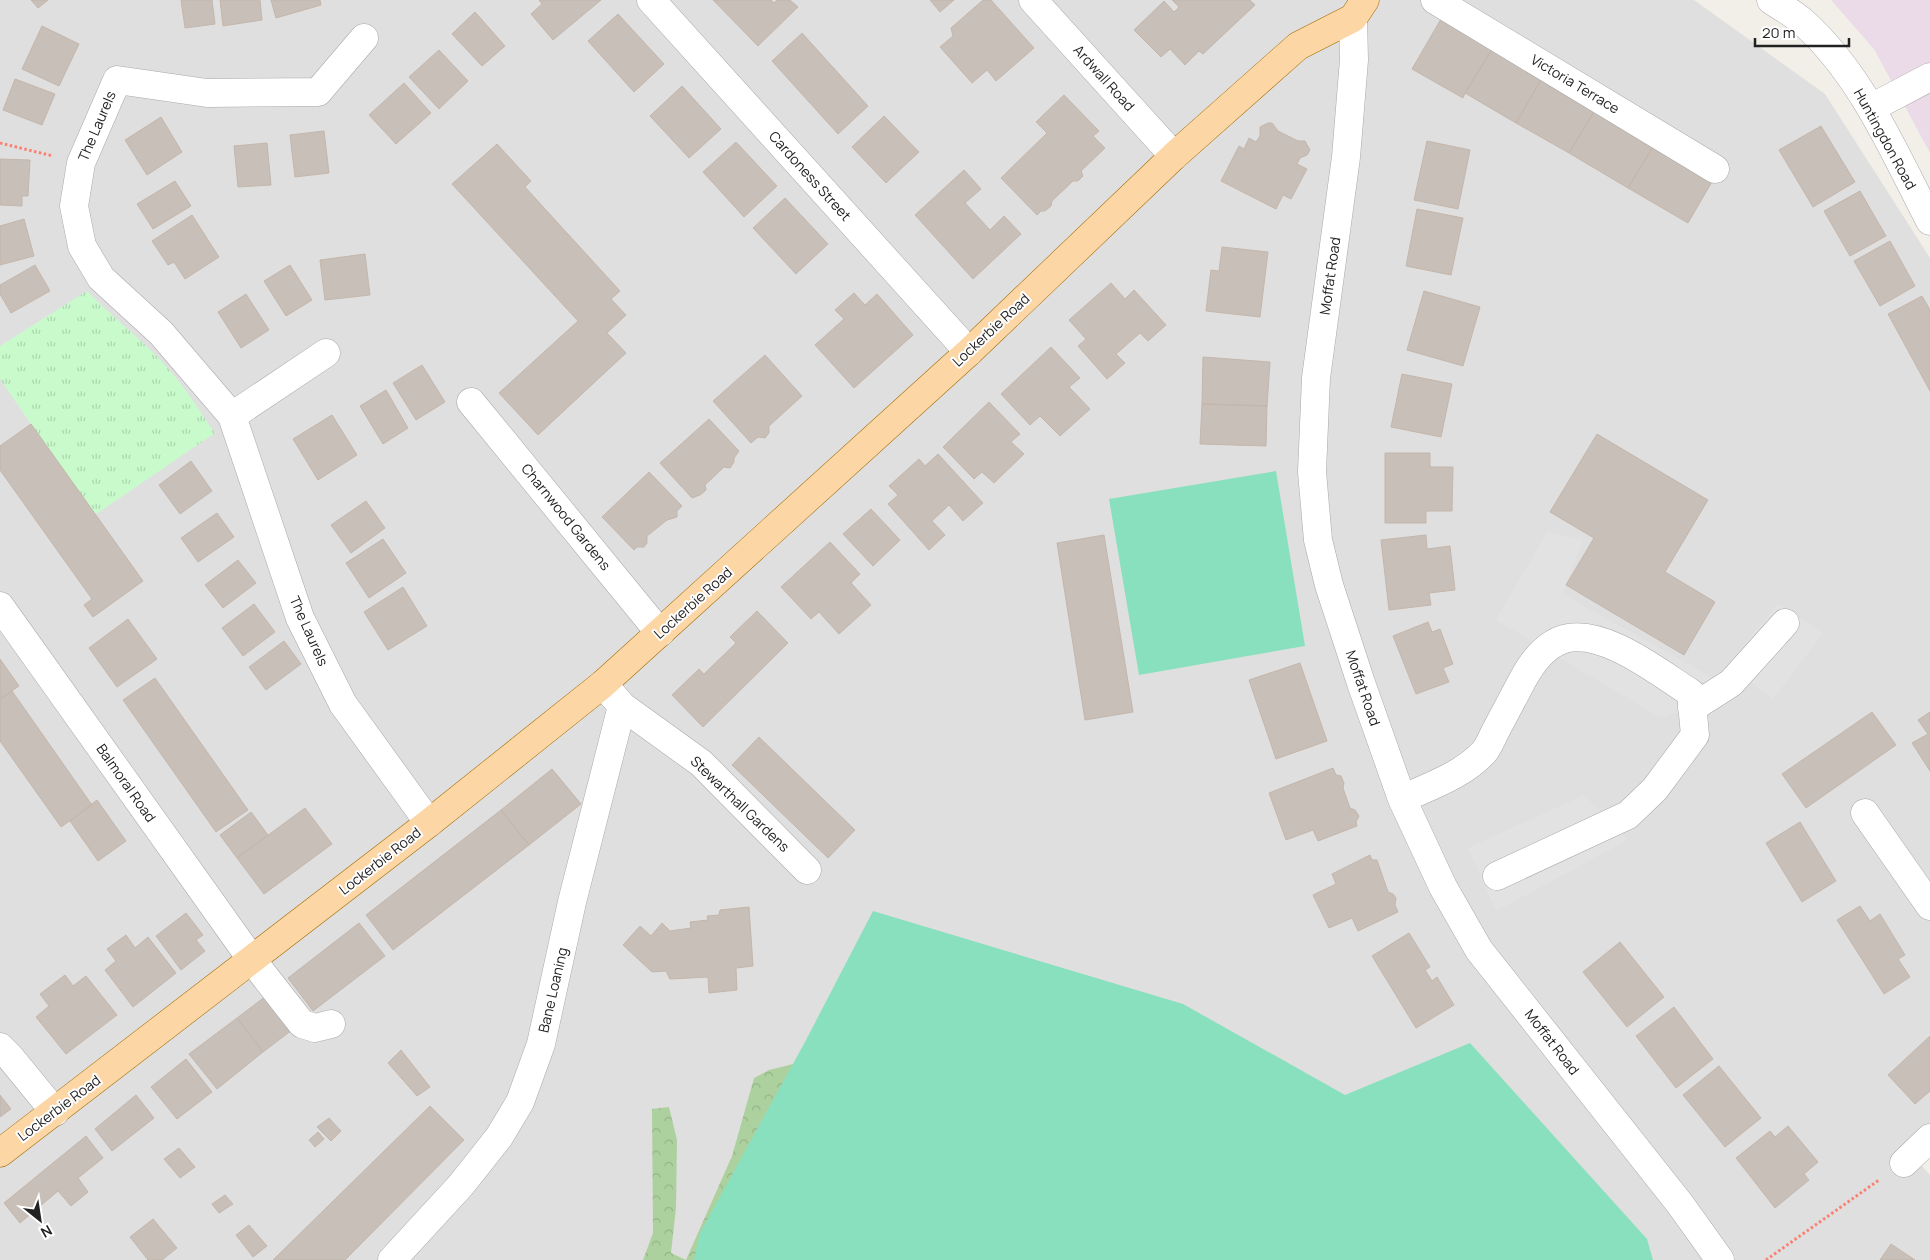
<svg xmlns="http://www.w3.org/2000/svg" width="1930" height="1260" font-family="Manrope,sans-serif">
<defs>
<pattern id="forest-crowns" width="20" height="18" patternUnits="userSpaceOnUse" patternTransform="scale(1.25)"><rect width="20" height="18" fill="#add19e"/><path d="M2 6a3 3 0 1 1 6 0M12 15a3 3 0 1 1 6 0" fill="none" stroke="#95b388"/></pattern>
<pattern id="park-tufts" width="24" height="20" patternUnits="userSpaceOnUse" patternTransform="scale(1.25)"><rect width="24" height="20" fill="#c8facc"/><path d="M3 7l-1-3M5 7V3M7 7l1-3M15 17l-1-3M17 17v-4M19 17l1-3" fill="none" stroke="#acd6af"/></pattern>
</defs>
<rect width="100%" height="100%" fill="#f2efe9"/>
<path fill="#e0dfdf" d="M 0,0 L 1694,0 L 1825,94 L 1930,258 L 1930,1158 L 1922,1166 L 1930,1175 L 1930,1260 L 0,1260 Z"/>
<path fill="#ebdbe8" d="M 1831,0 L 1930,0 L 1930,153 L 1874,49 Z"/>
<path fill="url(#forest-crowns)" d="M 793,1064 L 721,1260 L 643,1260 L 653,1233 L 652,1109 L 669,1107 L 677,1140 L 676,1208 L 671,1253 L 686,1260 L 732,1156 L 754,1078 L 769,1070 Z"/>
<path fill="url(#park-tufts)" d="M 87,291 C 115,320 147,343 173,374 C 188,392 201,413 215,433 L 92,517 L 31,424 L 0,379 L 0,346 Z"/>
<path fill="#88e0be" d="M 1276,471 L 1305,646 L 1139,675 L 1109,499 Z
M 873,911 L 1183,1004 L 1345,1095 L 1470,1043 L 1647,1239 L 1653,1260 L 694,1260 L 700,1233 L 805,1042 Z"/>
<path fill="#e2e2e2" d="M 1547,532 L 1583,540 L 1562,594 L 1715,679 L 1778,604 L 1823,633 L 1773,699 L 1748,680 L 1725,696 L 1661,718 L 1496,620 Z
M 1584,795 L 1628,840 L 1496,911 L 1468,848 Z"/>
<path fill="#c7bfb8" stroke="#c4b6ab" d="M 31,0 L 48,0 L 38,8 Z
M 181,0 L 212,0 L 215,24 L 185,28 Z
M 220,0 L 260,0 L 262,20 L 223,26 Z
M 271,0 L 320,0 L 321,5 L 276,18 Z
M 539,0 L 601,0 L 553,40 L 531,14 L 542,4 Z
M 713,0 L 771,0 L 774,3 L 777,0 L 790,0 L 798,7 L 758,46 Z
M 930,0 L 954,0 L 940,12 Z
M 983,0 L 991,0 L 1034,48 L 996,81 L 987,70 L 972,83 L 940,47 L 953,36 L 951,28 Z
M 1172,0 L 1250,0 L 1255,5 L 1203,54 L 1199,51 L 1185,65 L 1170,49 L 1161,57 L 1134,30 L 1164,1 L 1174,12 L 1179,7 Z
M 475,12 L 505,46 L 482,66 L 452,34 Z
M 618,14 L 664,64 L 634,92 L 588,41 Z
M 1441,19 L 1493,48 L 1465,93 L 1463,98 L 1412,69 Z
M 42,26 L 79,44 L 59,86 L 22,69 Z
M 802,33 L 868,106 L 838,134 L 772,61 Z
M 1493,48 L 1542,78 L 1516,123 L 1465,93 Z
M 439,50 L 468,81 L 439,109 L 409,77 Z
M 1542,78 L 1595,110 L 1569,153 L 1516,123 Z
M 15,79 L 55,94 L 42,125 L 3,110 Z
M 404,83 L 431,113 L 396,144 L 369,115 Z
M 682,86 L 721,129 L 689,158 L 650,116 Z
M 1064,95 L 1099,131 L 1093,136 L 1105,148 L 1081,171 L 1083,176 L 1078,181 L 1073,181 L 1052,201 L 1051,206 L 1045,211 L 1041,211 L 1037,215 L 1001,178 L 1047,133 L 1036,122 Z
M 1595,110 L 1654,145 L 1628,188 L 1569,153 Z
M 884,116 L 919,152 L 886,183 L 852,147 Z
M 161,117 L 182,152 L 147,175 L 125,140 Z
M 1268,123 L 1272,123 L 1278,131 L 1298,141 L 1305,141 L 1310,150 L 1307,155 L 1300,158 L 1297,164 L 1307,169 L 1291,199 L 1283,195 L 1276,209 L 1221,181 L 1239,146 L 1244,149 L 1249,138 L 1256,142 L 1260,136 L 1260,127 Z
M 1821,126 L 1855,182 L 1813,207 L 1779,150 Z
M 324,131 L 329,173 L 295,177 L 290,135 Z
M 1427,141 L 1470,150 L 1458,209 L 1414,200 Z
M 736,142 L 777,186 L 744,217 L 703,172 Z
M 267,143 L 271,185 L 238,187 L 234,146 Z
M 497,144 L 531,181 L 525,187 L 620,291 L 611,299 L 626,315 L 607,333 L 626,353 L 538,435 L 499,393 L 578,321 L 452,184 Z
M 1654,145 L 1713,180 L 1688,223 L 1628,188 Z
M 0,159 L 30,160 L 28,196 L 22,196 L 22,206 L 0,205 Z
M 964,170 L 981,189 L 965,203 L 990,230 L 1004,216 L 1021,234 L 973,279 L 915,215 Z
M 175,181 L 191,206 L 153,229 L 137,204 Z
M 1860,191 L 1886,236 L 1850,256 L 1824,211 Z
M 785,198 L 828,244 L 796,274 L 753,228 Z
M 1417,209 L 1463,218 L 1451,275 L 1406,266 Z
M 192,215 L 219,257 L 185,279 L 174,262 L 168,265 L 152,241 Z
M 24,219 L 34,256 L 0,265 L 0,226 Z
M 1890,241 L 1915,286 L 1880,306 L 1854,261 Z
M 1222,247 L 1268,252 L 1260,317 L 1206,311 L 1211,270 L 1219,271 Z
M 365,254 L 370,295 L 325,300 L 320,260 Z
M 35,265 L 50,291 L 11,313 L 0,294 L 0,285 Z
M 290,265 L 312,300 L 286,316 L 264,281 Z
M 1111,283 L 1125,299 L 1134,290 L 1166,325 L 1148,341 L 1140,333 L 1116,354 L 1125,363 L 1107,379 L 1078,346 L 1086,339 L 1069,320 Z
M 1424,291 L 1480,307 L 1463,366 L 1407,350 Z
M 854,293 L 865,305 L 877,294 L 913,335 L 854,388 L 815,345 L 844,319 L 835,310 Z
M 246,294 L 269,330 L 241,348 L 218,312 Z
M 1922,296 L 1930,310 L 1930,391 L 1888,314 Z
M 1051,347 L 1080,378 L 1069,387 L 1090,409 L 1060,436 L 1040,416 L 1030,425 L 1001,394 Z
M 765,355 L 802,396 L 769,426 L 769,433 L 765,438 L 758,437 L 751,443 L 713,401 Z
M 1203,357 L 1270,362 L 1267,406 L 1202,404 Z
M 422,365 L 445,402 L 416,420 L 393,383 Z
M 1402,374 L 1452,384 L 1441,437 L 1391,427 Z
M 386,390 L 408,428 L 383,444 L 360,406 Z
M 989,402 L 1020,434 L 1011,442 L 1024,454 L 994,483 L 982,472 L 974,479 L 943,447 Z
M 1202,404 L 1267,406 L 1266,446 L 1200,444 Z
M 332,415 L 357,455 L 318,480 L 293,439 Z
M 709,419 L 739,451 L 734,458 L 734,462 L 730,468 L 724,467 L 705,485 L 706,490 L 700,495 L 692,498 L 660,463 Z
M 31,424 L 143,581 L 93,617 L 84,605 L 92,599 L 0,470 L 0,446 Z
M 1597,434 L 1708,500 L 1665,572 L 1715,602 L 1684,655 L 1566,585 L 1594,538 L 1550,512 Z
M 1385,453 L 1430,453 L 1430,467 L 1453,467 L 1452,511 L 1426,511 L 1426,523 L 1385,523 Z
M 938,454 L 983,503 L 963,521 L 949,505 L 932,521 L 945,535 L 929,550 L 888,504 L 898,495 L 889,486 L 919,459 L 925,466 Z
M 191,461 L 212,491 L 180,514 L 159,485 Z
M 649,472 L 682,506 L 677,511 L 677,517 L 667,520 L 647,536 L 647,543 L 644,547 L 637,547 L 634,550 L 602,517 Z
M 366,501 L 385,528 L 351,553 L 331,525 Z
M 871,509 L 900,540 L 873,566 L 843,534 Z
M 217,513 L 234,537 L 198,562 L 181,538 Z
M 1104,535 L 1133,712 L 1085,720 L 1057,543 Z
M 1426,535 L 1427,549 L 1450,546 L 1455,590 L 1429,593 L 1431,605 L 1389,610 L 1381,540 Z
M 383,539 L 406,573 L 369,598 L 346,563 Z
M 830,542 L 860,574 L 851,583 L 871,605 L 839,634 L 819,612 L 811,619 L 781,587 Z
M 238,560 L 256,583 L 223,608 L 205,585 Z
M 403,587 L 427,626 L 388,650 L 364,612 Z
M 254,604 L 275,632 L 243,656 L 222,628 Z
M 757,611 L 788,643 L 703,727 L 672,695 L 699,669 L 704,674 L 736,643 L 730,637 Z
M 128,619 L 157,659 L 117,687 L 89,648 Z
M 1428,622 L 1432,632 L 1440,629 L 1453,664 L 1443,668 L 1449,682 L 1416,694 L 1393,636 Z
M 284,641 L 301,664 L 266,690 L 249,667 Z
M 0,659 L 19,686 L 0,699 Z
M 1300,663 L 1327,741 L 1276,759 L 1249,680 Z
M 155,678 L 248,810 L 216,832 L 123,700 Z
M 12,691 L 92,805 L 61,827 L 0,741 L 0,699 Z
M 1872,712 L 1896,745 L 1806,808 L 1782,774 Z
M 1930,712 L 1930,771 L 1912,743 L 1928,734 L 1918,720 Z
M 759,737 L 855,830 L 828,858 L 732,765 Z
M 1333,768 L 1336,775 L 1341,776 L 1344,783 L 1343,788 L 1350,808 L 1355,810 L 1359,816 L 1356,822 L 1357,826 L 1318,841 L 1313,830 L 1286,840 L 1269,793 Z
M 552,769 L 581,804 L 529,845 L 501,810 Z
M 97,800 L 126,841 L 98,861 L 70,821 Z
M 305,808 L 332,844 L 264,894 L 237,858 Z
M 501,810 L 529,845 L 393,950 L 366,915 Z
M 251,812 L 268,835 L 237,858 L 220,835 Z
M 1800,822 L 1836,881 L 1802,902 L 1766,843 Z
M 1370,855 L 1372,860 L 1377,860 L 1388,892 L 1393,894 L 1396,898 L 1395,905 L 1398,912 L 1358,931 L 1352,918 L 1329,928 L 1313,895 L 1336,884 L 1332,874 Z
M 1860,906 L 1870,921 L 1880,914 L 1905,955 L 1898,959 L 1910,977 L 1884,994 L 1837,920 Z
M 749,907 L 753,966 L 736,968 L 737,990 L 709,993 L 708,977 L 670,979 L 666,971 L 652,972 L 623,945 L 640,926 L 651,936 L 662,923 L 670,931 L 691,928 L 690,922 L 708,920 L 707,916 L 719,915 L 720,910 Z
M 186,913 L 203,935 L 196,940 L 205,951 L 181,970 L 156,936 Z
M 359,923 L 385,956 L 313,1011 L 288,978 Z
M 1409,933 L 1430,967 L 1425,970 L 1432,981 L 1437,977 L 1454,1005 L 1416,1028 L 1372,956 Z
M 126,935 L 135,948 L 148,937 L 176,973 L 133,1007 L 105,970 L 116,961 L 107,949 Z
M 1620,942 L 1664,997 L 1627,1027 L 1583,972 Z
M 65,975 L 73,986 L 86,976 L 117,1015 L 66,1054 L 36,1017 L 49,1006 L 40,994 Z
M 270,993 L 296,1027 L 263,1052 L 237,1018 Z
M 1674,1007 L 1713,1059 L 1676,1088 L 1636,1036 Z
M 237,1018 L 263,1052 L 217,1089 L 189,1054 Z
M 1930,1036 L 1930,1091 L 1915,1104 L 1888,1075 Z
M 401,1050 L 430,1087 L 417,1096 L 388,1063 Z
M 186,1059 L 212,1092 L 177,1119 L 151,1087 Z
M 1719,1066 L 1761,1118 L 1725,1147 L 1683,1095 Z
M 0,1095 L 11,1109 L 0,1117 Z
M 136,1095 L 154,1118 L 112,1151 L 95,1129 Z
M 430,1106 L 464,1140 L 345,1260 L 273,1260 Z
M 329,1118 L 341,1131 L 331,1141 L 317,1127 Z
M 1788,1126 L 1818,1162 L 1804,1174 L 1809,1180 L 1775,1208 L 1736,1158 L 1770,1131 L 1775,1137 Z
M 318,1132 L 324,1139 L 315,1147 L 309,1140 Z
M 86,1136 L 103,1158 L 78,1178 L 88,1192 L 71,1206 L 58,1191 L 20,1223 L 4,1203 Z
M 179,1148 L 195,1167 L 180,1178 L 164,1159 Z
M 225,1195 L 233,1204 L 219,1213 L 212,1204 Z
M 153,1219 L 177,1248 L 162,1260 L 148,1260 L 130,1237 Z
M 249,1225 L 267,1246 L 253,1257 L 236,1235 Z
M 1891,1244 L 1915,1260 L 1880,1260 Z"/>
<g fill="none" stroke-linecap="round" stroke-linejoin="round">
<g stroke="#a9a9a9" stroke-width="29">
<path id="minor" d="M 651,0 L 969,352
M 1033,0 L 1174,156
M 1435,0 L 1715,169
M 1771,0 C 1781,7 1793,13 1803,22 C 1862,75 1894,152 1930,221
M 1353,18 L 1354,60 L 1346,157 L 1316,378 L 1312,472 L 1318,540 L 1329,585 L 1361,683 L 1402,799 L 1443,887 L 1479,950 L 1680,1204 L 1720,1260
M 364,38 L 318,92 L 207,93 L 117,80 L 81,163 L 74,206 L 82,246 L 101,278 L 161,333 L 232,416 L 300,618 L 343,704 L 429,823
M 1871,108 L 1930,77
M 471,402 L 660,633
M 232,416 L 326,353
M 0,606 L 252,960 L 302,1024 L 315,1028 L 331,1024
M 622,706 L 701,763 L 807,870
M 1692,708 L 1731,683 L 1785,623
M 1402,799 C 1430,786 1463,775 1484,752 C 1489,746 1492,738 1495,732 C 1504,715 1513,698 1522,681 C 1531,664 1544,645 1564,639 C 1604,628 1659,673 1691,693 L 1695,735 L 1655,789 L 1628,815 L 1497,876
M 1865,813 L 1930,906
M 0,1047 L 9,1056 L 55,1112
M 1904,1163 L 1930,1138
M 392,1260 L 461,1185 L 499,1137 L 520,1102 L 541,1044 L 572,902 L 622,706 L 603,684"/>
</g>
<g stroke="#a06b00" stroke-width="29">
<path id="major" d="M 0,1153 L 429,823 L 603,684 L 969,352 L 1174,156 L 1298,46 L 1353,18 L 1365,0"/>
</g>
<path stroke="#fa8072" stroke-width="3" stroke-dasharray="2.5 2.5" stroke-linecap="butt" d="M 0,143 L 53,156
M 1766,1260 L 1879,1180"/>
<use href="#minor" stroke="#fff" stroke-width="28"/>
<use href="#major" stroke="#fcd6a4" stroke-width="28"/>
</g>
<g text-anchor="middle" stroke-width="4" stroke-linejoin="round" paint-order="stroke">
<g font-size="14" fill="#222" stroke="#fff">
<text transform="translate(1104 78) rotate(48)" y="5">Ardwall Road</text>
<text transform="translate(1575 84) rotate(31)" y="5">Victoria Terrace</text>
<text transform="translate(97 126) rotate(-67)" y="5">The Laurels</text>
<text transform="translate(1885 139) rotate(61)" y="5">Huntingdon Road</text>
<text transform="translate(810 176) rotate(48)" y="5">Cardoness Street</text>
<text transform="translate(1330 276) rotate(-82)" y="5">Moffat Road</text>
<text transform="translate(991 330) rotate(-43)" y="5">Lockerbie Road</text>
<text transform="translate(566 517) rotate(51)" y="5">Charnwood Gardens</text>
<text transform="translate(693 603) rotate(-42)" y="5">Lockerbie Road</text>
<text transform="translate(309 631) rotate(66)" y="5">The Laurels</text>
<text transform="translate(1363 688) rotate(71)" y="5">Moffat Road</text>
<text transform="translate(126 783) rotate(55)" y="5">Balmoral Road</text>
<text transform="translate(740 804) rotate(44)" y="5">Stewarthall Gardens</text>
<text transform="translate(380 861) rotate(-38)" y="5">Lockerbie Road</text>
<text transform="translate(553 990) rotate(-77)" y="5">Bane Loaning</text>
<text transform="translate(1552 1042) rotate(52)" y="5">Moffat Road</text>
<text transform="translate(59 1108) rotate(-37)" y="5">Lockerbie Road</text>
</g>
</g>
<g transform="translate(40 1220) rotate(150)" stroke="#ffffff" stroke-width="4" paint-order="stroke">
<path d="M0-4L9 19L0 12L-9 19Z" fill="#222222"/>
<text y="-8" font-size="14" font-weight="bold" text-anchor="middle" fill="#222222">N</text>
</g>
<path d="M1755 38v8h94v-8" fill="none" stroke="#222222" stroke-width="2.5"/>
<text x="1762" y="38" font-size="15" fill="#222222" stroke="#ffffff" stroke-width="4" paint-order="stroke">20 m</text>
</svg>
